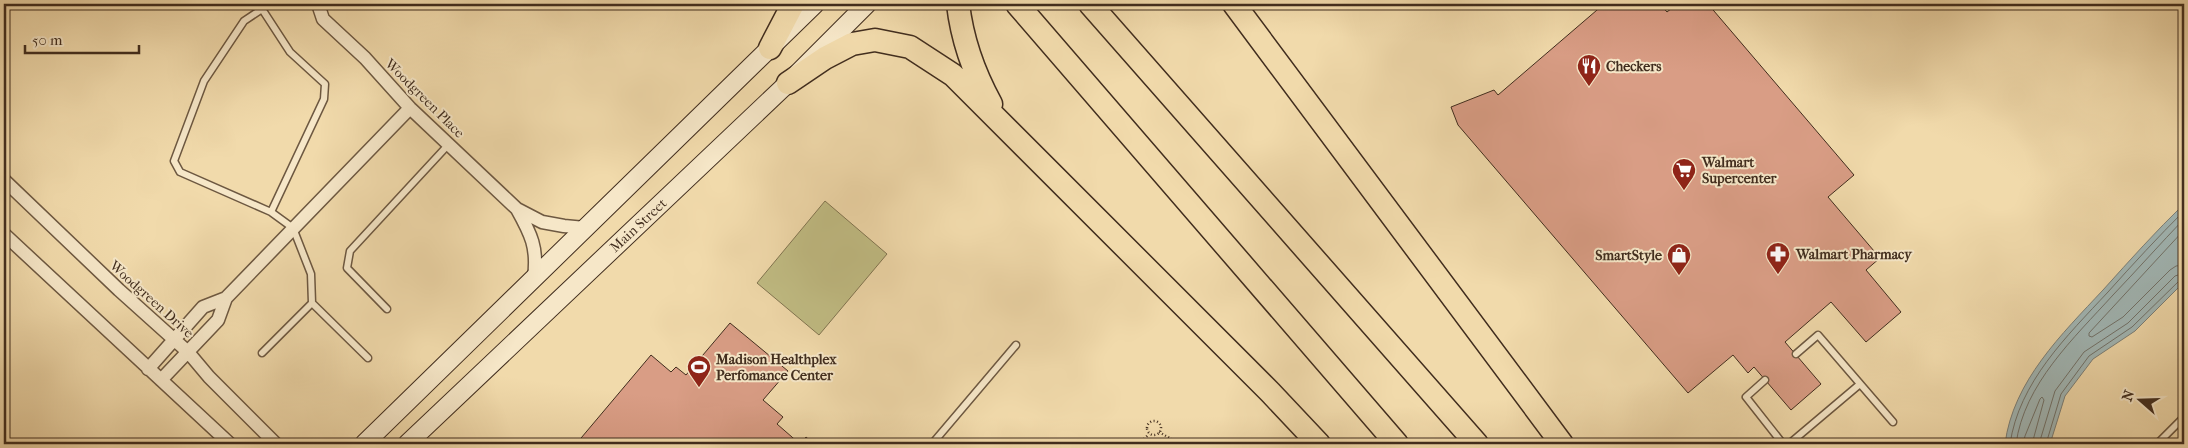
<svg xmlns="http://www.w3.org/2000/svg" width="2188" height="448" font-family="'IM FELL French Canon',serif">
<rect width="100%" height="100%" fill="#f1daab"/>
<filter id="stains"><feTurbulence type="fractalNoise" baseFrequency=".004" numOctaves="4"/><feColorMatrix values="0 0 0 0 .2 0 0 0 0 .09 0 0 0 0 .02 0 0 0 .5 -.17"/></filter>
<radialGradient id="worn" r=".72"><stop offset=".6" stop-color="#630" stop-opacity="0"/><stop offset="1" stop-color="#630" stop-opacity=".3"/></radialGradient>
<path fill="#c1bd84" stroke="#817551" d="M 825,201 L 887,254 L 819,335 L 757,283 Z"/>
<path fill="#a1b7b6" stroke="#7b8079" d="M 2184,204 L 2184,282 L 2135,331 L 2093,359 L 2065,396 L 2050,444 L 2005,444 C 2013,381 2062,334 2103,290 C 2130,260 2156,231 2184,204 Z"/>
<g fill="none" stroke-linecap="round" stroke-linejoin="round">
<path stroke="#71726a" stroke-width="1" d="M 2184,230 L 2089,333 L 2089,336 L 2092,337 L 2123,317 L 2170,270 L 2176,266 L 2184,265
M 2010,444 C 2019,382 2067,336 2108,292 C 2133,264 2158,237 2184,211
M 2016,444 C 2024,384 2074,338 2113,295 C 2137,270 2160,244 2184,219
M 2023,444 L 2025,436 L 2040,399 L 2042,397 L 2044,400 L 2032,444
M 2039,444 L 2055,391 L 2084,352 L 2128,323 L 2175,276 L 2184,273
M 2046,444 L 2061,394 L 2089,356 L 2132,327 L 2179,281 L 2184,279"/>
</g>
<path fill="#d99d85" stroke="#412d1e" d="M 1604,4 L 1660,4 L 1667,12 L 1677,4 L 1708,4 L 1854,175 L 1828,197 L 1880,258 L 1866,270 L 1901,312 L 1866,342 L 1831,302 L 1785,342 L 1821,384 L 1791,410 L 1754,367 L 1748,373 L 1733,355 L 1688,393 L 1458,125 L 1451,107 L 1494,90 L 1498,95 Z
M 730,323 L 788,371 L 763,400 L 783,417 L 777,424 L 800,444 L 806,437 L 814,444 L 576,444 L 651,355 L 671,372 L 676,367 L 686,375 Z"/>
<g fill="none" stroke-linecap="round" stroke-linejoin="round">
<g stroke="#6d5841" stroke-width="9">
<path id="lane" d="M 271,212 L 324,99 L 325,84 L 290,52 L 262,9 L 244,21 L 204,81 L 174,161 L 180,172 L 271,212 L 293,228 L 311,274 L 312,303 L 368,358
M 387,309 L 347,268 L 350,251 L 449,144
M 262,353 L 312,303
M 1796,354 L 1818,335 L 1893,422
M 1765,380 L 1746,397 L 1783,444
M 932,444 L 1016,345
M 1789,444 L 1860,384
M 2157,444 L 2184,417"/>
</g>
<g stroke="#6d5841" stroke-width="15">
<path id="street" d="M 318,4 L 323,19 L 365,58 L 410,108 L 517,209 L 542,222 L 564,226 L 585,228
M 4,180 L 119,290 L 188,352 L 209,377 L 276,444
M 517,209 C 531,234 538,248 534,277
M 4,234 L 230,444
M 148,369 L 203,307 L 226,298
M 161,380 L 218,320 L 226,298 L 410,108"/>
</g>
<g stroke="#412d1e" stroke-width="20">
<path id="secondary" d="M 364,444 L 815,4
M 407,444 L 788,83 L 867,4"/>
</g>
<g stroke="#412d1e" stroke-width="25">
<path id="highway" d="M 958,4 C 962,39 974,73 991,104
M 1017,4 L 1397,444
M 1090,4 L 1477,444
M 1234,4 L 1562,444
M 770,48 L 793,4
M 788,83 L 825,58 L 852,44 L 875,40 L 910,47 L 953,75 L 1270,392 L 1319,444"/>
</g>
<path stroke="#412d1e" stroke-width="2.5" stroke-dasharray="1 2.5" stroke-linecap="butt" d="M1147 428a7 7 0 1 1 14 0a7 7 0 1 1-14 0Z
M 1159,432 L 1180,444
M 1139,444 L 1149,434"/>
<use href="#lane" stroke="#f6e7c8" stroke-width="6"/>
<use href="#street" stroke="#f6e7c8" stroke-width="12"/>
<use href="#secondary" stroke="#f6e7c8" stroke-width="18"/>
<use href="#highway" stroke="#f1daab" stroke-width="22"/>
</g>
<defs>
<g id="restaurant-pin" transform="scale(1.25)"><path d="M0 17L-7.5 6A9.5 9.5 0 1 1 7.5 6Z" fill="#8f2418" stroke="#f6e7c8"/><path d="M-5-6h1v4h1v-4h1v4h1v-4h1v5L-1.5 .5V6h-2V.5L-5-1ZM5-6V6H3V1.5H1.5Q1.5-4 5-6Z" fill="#fff"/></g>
<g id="supermarket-pin" transform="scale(1.25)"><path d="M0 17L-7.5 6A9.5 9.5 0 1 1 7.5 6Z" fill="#8f2418" stroke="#f6e7c8"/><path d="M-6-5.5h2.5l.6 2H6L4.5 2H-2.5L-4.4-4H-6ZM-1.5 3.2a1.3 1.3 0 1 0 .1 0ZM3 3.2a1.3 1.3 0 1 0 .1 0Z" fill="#fff"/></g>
<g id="pharmacy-pin" transform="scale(1.25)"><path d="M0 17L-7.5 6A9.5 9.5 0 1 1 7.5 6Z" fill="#8f2418" stroke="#f6e7c8"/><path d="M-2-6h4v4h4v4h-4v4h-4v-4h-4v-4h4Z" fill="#fff"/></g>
<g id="shop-pin" transform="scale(1.25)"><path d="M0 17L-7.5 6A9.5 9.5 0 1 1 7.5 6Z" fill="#8f2418" stroke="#f6e7c8"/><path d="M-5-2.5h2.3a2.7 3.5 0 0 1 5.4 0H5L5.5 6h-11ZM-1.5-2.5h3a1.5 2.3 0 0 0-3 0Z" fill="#fff"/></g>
<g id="stadium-pin" transform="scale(1.25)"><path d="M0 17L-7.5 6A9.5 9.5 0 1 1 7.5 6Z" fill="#8f2418" stroke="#f6e7c8"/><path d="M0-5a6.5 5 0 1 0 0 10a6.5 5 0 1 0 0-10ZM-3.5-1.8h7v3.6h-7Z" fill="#fff"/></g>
</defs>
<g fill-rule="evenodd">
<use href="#restaurant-pin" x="1589" y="66"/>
<use href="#supermarket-pin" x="1684" y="170"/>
<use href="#pharmacy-pin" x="1778" y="254"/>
<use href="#shop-pin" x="1679" y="255"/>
<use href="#stadium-pin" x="699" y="367"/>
</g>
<g text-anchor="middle" stroke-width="4" stroke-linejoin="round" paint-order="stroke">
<g font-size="14" font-weight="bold" fill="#412d1e" stroke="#f6e7c8" text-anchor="start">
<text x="1606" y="71">Checkers</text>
<text x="1702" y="167">Walmart<tspan x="1702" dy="16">Supercenter</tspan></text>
<text x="1796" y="259">Walmart Pharmacy</text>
<text x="1662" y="260" text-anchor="end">SmartStyle</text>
<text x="716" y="364">Madison Healthplex<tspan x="716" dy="16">Perfomance Center</tspan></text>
</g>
<g font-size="14" fill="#412d1e" stroke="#f6e7c8">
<text transform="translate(425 98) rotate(45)" y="5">Woodgreen Place</text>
<text transform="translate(638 225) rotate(-43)" y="5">Main Street</text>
<text transform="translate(152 299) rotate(42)" y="5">Woodgreen Drive</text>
</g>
</g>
<rect width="2188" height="448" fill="none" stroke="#f1daab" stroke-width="20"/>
<rect x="5" y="5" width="2178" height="438" fill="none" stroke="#412d1e" stroke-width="2.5"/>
<rect x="10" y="10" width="2168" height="428" fill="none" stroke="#412d1e"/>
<g transform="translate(2140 400) rotate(290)" stroke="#f6e7c8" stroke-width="4" paint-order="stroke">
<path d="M0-4L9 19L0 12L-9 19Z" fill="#412d1e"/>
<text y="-8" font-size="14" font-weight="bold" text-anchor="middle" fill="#412d1e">N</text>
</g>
<path d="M25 45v8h114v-8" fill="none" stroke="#412d1e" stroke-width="2.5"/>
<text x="32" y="45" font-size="15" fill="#412d1e" stroke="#f6e7c8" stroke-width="4" paint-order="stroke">50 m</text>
<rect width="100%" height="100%" filter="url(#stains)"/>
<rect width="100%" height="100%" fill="url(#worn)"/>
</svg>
